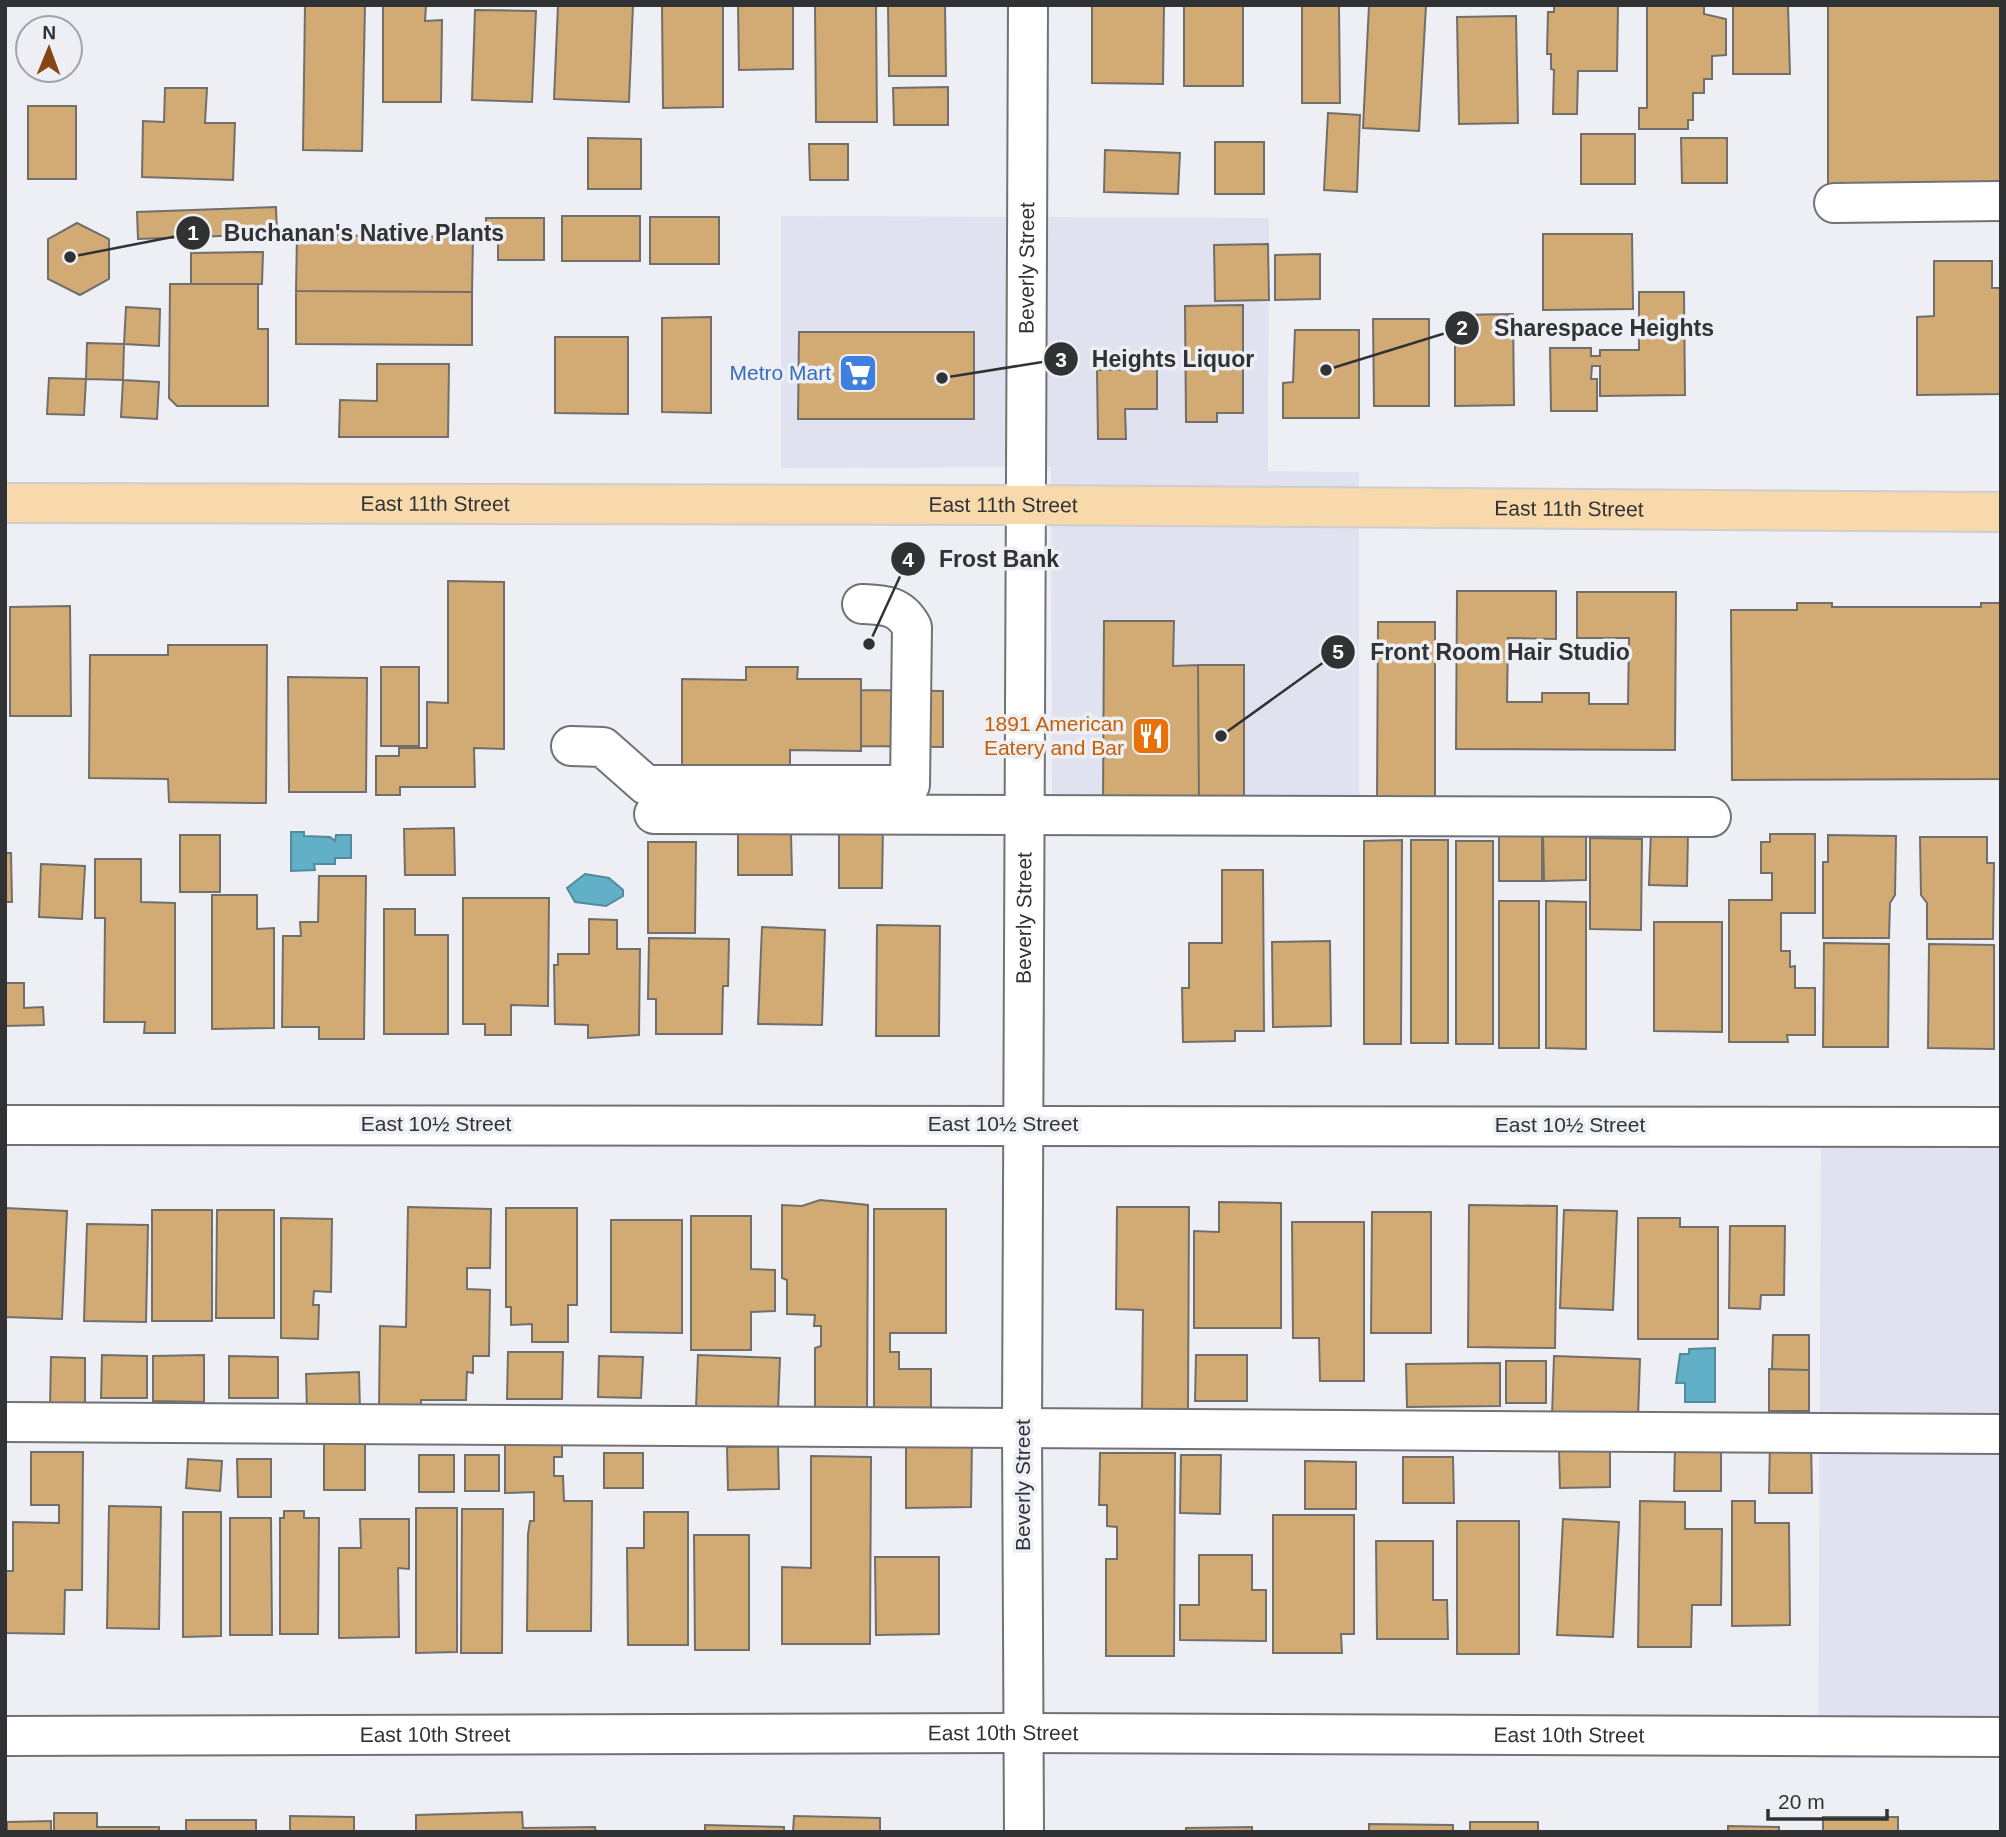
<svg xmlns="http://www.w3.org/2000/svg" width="2006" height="1837" font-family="Arial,sans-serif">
<rect width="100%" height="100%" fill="#eeeff4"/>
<path fill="#e0e2ef" d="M 781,216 L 1269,218 L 1268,471 L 1359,472 L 1359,810 L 1052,809 L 1051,467 L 781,468 Z
M 1821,1144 L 2001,1146 L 2001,1758 L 1818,1758 Z"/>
<path fill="#62b0c8" stroke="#538a9c" stroke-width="2" d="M 291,832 L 304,832 L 304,836 L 330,837 L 335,841 L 336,835 L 351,835 L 351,858 L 335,858 L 335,864 L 314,864 L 315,870 L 291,871 Z
M 585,874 L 609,878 L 623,890 L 623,896 L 606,906 L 575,902 L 567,888 Z
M 1715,1348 L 1715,1402 L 1685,1402 L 1685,1383 L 1676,1383 L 1680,1354 L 1689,1354 L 1689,1349 Z"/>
<path fill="#d2ab74" stroke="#726e6a" stroke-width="2" d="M 305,5 L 365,6 L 362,151 L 303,150 Z
M 383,5 L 426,5 L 425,21 L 442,20 L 441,102 L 383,102 Z
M 558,5 L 633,5 L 629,102 L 554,99 Z
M 723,5 L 723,107 L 663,108 L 662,6 Z
M 738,5 L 793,5 L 793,69 L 739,70 Z
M 815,5 L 876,5 L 877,122 L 816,122 Z
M 888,5 L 945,5 L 946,76 L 889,76 Z
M 1092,5 L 1164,5 L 1163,84 L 1092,83 Z
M 1184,5 L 1243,6 L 1243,86 L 1184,86 Z
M 1302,5 L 1339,5 L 1340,103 L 1302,103 Z
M 1369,5 L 1426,5 L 1419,131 L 1363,128 Z
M 1554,5 L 1618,5 L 1617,71 L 1578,71 L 1577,114 L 1553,114 L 1554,70 L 1551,69 L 1551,54 L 1547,54 L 1548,12 L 1554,12 Z
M 1647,5 L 1704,5 L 1704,14 L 1726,19 L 1726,55 L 1712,56 L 1712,79 L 1704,79 L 1704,93 L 1693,93 L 1693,120 L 1688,120 L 1688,129 L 1639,129 L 1639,108 L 1647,108 Z
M 1733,5 L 1788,5 L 1790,74 L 1733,74 Z
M 1828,5 L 2001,5 L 2001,184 L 1828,184 Z
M 475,10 L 536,11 L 532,102 L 472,100 Z
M 1516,16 L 1518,123 L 1459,124 L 1457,17 Z
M 948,87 L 948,125 L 894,125 L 893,88 Z
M 165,88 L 207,88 L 205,123 L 235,123 L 233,180 L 142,177 L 143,121 L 164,122 Z
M 28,106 L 76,106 L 76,179 L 28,179 Z
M 1328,113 L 1360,115 L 1357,192 L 1324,190 Z
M 1581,134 L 1635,134 L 1635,184 L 1581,184 Z
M 588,138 L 641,139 L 641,189 L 588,189 Z
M 1681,138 L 1727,138 L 1727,183 L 1682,183 Z
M 1215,142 L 1264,142 L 1264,194 L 1215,194 Z
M 809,144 L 848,144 L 848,180 L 810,180 Z
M 1105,150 L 1180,153 L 1178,194 L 1104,192 Z
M 276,207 L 277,234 L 138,239 L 137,212 Z
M 562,216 L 640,216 L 640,261 L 562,261 Z
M 650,217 L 719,217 L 719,264 L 650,264 Z
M 486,218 L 544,218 L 544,260 L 498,260 L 498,233 L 486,233 Z
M 77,223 L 109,239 L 109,279 L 80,295 L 48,279 L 48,239 Z
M 1543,234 L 1632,234 L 1633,309 L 1543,310 Z
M 297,235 L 473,237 L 472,292 L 296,291 Z
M 1268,244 L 1269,300 L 1215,301 L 1214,245 Z
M 263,252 L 262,284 L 191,284 L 191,253 Z
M 1320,254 L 1320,299 L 1275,300 L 1275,255 Z
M 1934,261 L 1992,261 L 1992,288 L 2001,288 L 2001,394 L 1917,395 L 1917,317 L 1934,316 Z
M 170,284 L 258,284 L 258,329 L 268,329 L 268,406 L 177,406 L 169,398 Z
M 296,291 L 472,292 L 472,345 L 296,344 Z
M 1639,292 L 1684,292 L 1685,395 L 1600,396 L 1600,366 L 1592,366 L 1591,379 L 1597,379 L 1597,411 L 1551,411 L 1550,348 L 1591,348 L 1591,356 L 1600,356 L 1600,350 L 1639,350 Z
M 1243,305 L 1243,413 L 1217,413 L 1217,422 L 1186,422 L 1185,306 Z
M 126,307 L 160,309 L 159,346 L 124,344 Z
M 1513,314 L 1514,405 L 1455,406 L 1455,315 Z
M 711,317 L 711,413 L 662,412 L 662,318 Z
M 1373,319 L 1429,319 L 1429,406 L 1374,406 Z
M 1295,330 L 1359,330 L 1359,418 L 1283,418 L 1283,383 L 1293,382 Z
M 799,332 L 974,332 L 974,419 L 798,419 Z
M 555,337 L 628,337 L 628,414 L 555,413 Z
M 87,343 L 124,344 L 123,380 L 86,379 Z
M 377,364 L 449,364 L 448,437 L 339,437 L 340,400 L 377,401 Z
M 1157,369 L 1157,409 L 1125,409 L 1126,439 L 1098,439 L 1097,370 Z
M 49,378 L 86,379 L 84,415 L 47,414 Z
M 123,380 L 159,382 L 157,419 L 121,417 Z
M 448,581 L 504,582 L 504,749 L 474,748 L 475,787 L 400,787 L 400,795 L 376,795 L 376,756 L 399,756 L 399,748 L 427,748 L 427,702 L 448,703 Z
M 1457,591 L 1556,591 L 1556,639 L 1508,638 L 1507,702 L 1542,702 L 1542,693 L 1589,693 L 1589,704 L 1628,704 L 1629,638 L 1577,638 L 1577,592 L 1676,592 L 1675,750 L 1456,749 Z
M 1797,603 L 1832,603 L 1832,607 L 1981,607 L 1981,603 L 2001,603 L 2001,779 L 1732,780 L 1731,610 L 1797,610 Z
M 70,606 L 71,716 L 10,716 L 10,607 Z
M 1104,621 L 1174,621 L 1173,666 L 1198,665 L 1199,806 L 1103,806 Z
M 1378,622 L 1435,622 L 1435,801 L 1377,801 Z
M 168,645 L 267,645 L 266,803 L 169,802 L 168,779 L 89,778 L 90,655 L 168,655 Z
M 1198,665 L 1244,665 L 1244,806 L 1199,806 Z
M 381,667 L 419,667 L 419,746 L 381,746 Z
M 746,667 L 798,667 L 797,679 L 861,679 L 861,751 L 790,750 L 790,771 L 682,770 L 682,679 L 746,680 Z
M 288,677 L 367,678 L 366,792 L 289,792 Z
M 861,690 L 943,691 L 943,747 L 861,746 Z
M 454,828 L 455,875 L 405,875 L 404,829 Z
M 839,828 L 883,828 L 882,888 L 839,888 Z
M 1651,831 L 1688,832 L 1687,886 L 1649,885 Z
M 738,833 L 791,834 L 792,875 L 738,875 Z
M 1770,834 L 1815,834 L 1815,913 L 1781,913 L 1781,951 L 1790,951 L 1790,967 L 1795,966 L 1795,988 L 1815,988 L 1815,1035 L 1787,1035 L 1788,1042 L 1729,1042 L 1729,900 L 1772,900 L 1772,873 L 1761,873 L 1761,842 L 1770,842 Z
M 180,835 L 220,835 L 220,892 L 180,892 Z
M 1499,835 L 1542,835 L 1542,881 L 1499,881 Z
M 1543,835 L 1586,835 L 1586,880 L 1544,881 Z
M 1828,835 L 1896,836 L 1895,895 L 1890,903 L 1889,938 L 1823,938 L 1823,862 L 1828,862 Z
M 1920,837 L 1987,837 L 1987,863 L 1994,863 L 1993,939 L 1927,939 L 1927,903 L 1921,895 Z
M 1590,838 L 1642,839 L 1641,930 L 1590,929 Z
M 1402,840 L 1401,1044 L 1364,1044 L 1364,841 Z
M 1411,840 L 1448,840 L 1448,1043 L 1411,1043 Z
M 1456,841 L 1493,841 L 1493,1044 L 1456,1044 Z
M 648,842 L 696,842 L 695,933 L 648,933 Z
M 5,853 L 11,853 L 12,902 L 5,902 Z
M 95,859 L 141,859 L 141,902 L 175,903 L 175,1033 L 144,1033 L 145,1022 L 104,1022 L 105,918 L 95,918 Z
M 41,864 L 85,866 L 82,919 L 39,917 Z
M 1222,870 L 1263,870 L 1264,1031 L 1235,1031 L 1235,1041 L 1183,1042 L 1182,988 L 1189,988 L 1189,943 L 1222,943 Z
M 319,876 L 366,876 L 364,1039 L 319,1039 L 319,1027 L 282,1027 L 283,936 L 301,936 L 300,922 L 318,922 Z
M 212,895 L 257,895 L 257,929 L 274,928 L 274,1028 L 212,1029 Z
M 463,898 L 549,898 L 548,1006 L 511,1005 L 511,1035 L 485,1035 L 485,1024 L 463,1024 Z
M 1499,901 L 1539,901 L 1539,1048 L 1499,1048 Z
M 1546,901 L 1586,902 L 1586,1049 L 1546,1048 Z
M 384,909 L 415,909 L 415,935 L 448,935 L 448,1034 L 384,1034 Z
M 589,919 L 617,920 L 617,949 L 640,949 L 639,1035 L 588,1038 L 588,1025 L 555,1024 L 554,965 L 558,965 L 558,954 L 589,954 Z
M 1654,922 L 1722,922 L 1722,1032 L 1654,1031 Z
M 877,925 L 940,926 L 939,1036 L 876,1036 Z
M 762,927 L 825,930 L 822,1025 L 758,1024 Z
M 649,938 L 729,939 L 728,986 L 723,986 L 722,1034 L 656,1034 L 656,999 L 648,999 Z
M 1330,941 L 1331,1026 L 1273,1027 L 1272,942 Z
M 1824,943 L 1889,944 L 1888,1047 L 1823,1047 Z
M 1929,944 L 1994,945 L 1994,1049 L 1928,1048 Z
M 5,983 L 24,983 L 24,1008 L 43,1007 L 44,1025 L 5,1026 Z
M 820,1200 L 868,1205 L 867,1413 L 815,1412 L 815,1348 L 821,1346 L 821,1326 L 814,1326 L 815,1315 L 787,1314 L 787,1280 L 782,1278 L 782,1205 L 802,1206 Z
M 1219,1202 L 1281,1203 L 1281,1328 L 1194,1328 L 1194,1231 L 1219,1232 Z
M 1469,1205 L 1557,1206 L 1555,1348 L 1468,1347 Z
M 408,1207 L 491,1209 L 490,1268 L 467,1268 L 467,1289 L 490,1290 L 489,1356 L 473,1356 L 473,1373 L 467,1372 L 466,1400 L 421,1400 L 421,1410 L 379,1409 L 380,1326 L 406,1327 Z
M 1117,1207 L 1189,1207 L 1188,1410 L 1142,1409 L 1143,1310 L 1116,1309 Z
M 5,1208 L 67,1211 L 62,1319 L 5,1317 Z
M 506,1208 L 577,1208 L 577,1305 L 568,1305 L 568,1342 L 532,1342 L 532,1324 L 511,1325 L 511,1307 L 506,1307 Z
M 874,1209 L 946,1209 L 946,1333 L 890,1333 L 890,1352 L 899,1352 L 899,1369 L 931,1369 L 931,1411 L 874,1411 Z
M 152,1210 L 212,1210 L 212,1321 L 152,1321 Z
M 217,1210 L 274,1210 L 274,1318 L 216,1318 Z
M 1564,1210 L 1617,1211 L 1613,1310 L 1560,1308 Z
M 1372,1212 L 1431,1212 L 1431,1333 L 1371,1333 Z
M 691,1216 L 751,1216 L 751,1269 L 775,1270 L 775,1311 L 751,1312 L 751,1350 L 691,1350 Z
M 281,1218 L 332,1219 L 331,1292 L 314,1291 L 313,1305 L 319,1305 L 318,1339 L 281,1338 Z
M 1638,1218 L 1680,1218 L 1680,1227 L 1718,1227 L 1718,1339 L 1638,1339 Z
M 611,1220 L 682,1220 L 682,1333 L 611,1332 Z
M 1292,1222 L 1364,1222 L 1364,1381 L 1320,1381 L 1319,1338 L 1293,1338 Z
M 87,1224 L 148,1225 L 146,1322 L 84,1321 Z
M 1730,1226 L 1785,1226 L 1784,1295 L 1761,1295 L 1760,1309 L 1729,1308 Z
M 1773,1335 L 1809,1335 L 1809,1370 L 1772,1369 Z
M 508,1352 L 563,1352 L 562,1399 L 507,1399 Z
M 102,1355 L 147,1356 L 147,1398 L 101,1398 Z
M 204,1355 L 204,1402 L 153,1401 L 153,1356 Z
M 698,1355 L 780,1358 L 778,1411 L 696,1408 Z
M 1196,1355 L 1247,1355 L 1247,1401 L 1195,1401 Z
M 229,1356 L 278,1357 L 278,1398 L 229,1398 Z
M 599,1356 L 643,1357 L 641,1398 L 598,1397 Z
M 1554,1356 L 1640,1359 L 1638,1418 L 1552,1416 Z
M 51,1357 L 85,1358 L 85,1407 L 50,1407 Z
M 1506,1361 L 1546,1361 L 1546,1403 L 1506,1403 Z
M 1500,1363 L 1500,1406 L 1407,1407 L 1406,1364 Z
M 1769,1369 L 1809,1370 L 1809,1411 L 1769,1411 Z
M 359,1372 L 360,1410 L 307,1411 L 306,1374 Z
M 365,1441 L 365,1490 L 324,1490 L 324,1442 Z
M 906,1441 L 972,1441 L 971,1507 L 906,1508 Z
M 1770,1442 L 1811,1442 L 1812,1493 L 1769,1493 Z
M 505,1443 L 562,1444 L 562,1457 L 554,1457 L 554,1476 L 563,1476 L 564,1501 L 592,1501 L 591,1631 L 527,1631 L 528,1534 L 530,1521 L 534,1521 L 534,1492 L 505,1493 Z
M 778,1446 L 779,1489 L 728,1490 L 727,1447 Z
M 1610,1447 L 1610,1487 L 1560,1488 L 1559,1449 Z
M 1721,1447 L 1721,1491 L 1674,1491 L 1675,1448 Z
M 31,1452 L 83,1452 L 82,1590 L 65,1590 L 64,1634 L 5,1633 L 5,1571 L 13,1571 L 13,1522 L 59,1523 L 59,1505 L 31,1505 Z
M 604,1453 L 643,1453 L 643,1488 L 604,1488 Z
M 1100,1453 L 1175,1453 L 1174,1656 L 1106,1656 L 1106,1559 L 1117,1559 L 1117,1527 L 1107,1526 L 1107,1505 L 1099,1505 Z
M 419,1455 L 454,1455 L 454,1492 L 419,1492 Z
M 465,1455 L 499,1455 L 499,1491 L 465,1491 Z
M 1181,1455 L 1221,1455 L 1220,1514 L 1180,1513 Z
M 811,1456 L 871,1457 L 870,1644 L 782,1644 L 782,1567 L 811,1568 Z
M 1403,1457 L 1453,1457 L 1454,1503 L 1403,1503 Z
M 188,1459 L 222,1461 L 220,1491 L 186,1488 Z
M 237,1459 L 271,1459 L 271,1497 L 238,1497 Z
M 1305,1461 L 1356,1462 L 1356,1509 L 1305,1509 Z
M 1640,1501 L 1685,1502 L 1685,1529 L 1722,1529 L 1721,1605 L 1692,1605 L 1691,1647 L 1638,1647 Z
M 1732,1501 L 1755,1501 L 1755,1523 L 1789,1523 L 1790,1625 L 1732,1626 Z
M 109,1506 L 161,1507 L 159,1629 L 107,1628 Z
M 416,1508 L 457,1508 L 457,1652 L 416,1653 Z
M 462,1509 L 503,1509 L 502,1653 L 461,1653 Z
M 284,1511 L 304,1511 L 304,1518 L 319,1518 L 318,1634 L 280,1634 L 280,1518 L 284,1518 Z
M 183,1512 L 221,1512 L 221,1636 L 183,1637 Z
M 644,1512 L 688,1512 L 688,1645 L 628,1645 L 627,1548 L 644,1548 Z
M 1273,1515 L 1354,1515 L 1354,1634 L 1341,1634 L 1342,1653 L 1273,1653 Z
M 230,1518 L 271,1518 L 272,1635 L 230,1635 Z
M 360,1519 L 409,1519 L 409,1569 L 398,1568 L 399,1637 L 339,1638 L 339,1548 L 361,1548 Z
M 1563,1519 L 1619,1522 L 1613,1637 L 1557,1635 Z
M 1457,1521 L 1519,1521 L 1519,1654 L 1457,1654 Z
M 694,1535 L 749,1535 L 749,1650 L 695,1650 Z
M 1376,1541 L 1433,1541 L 1433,1600 L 1447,1600 L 1448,1639 L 1377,1639 Z
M 1199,1555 L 1252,1555 L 1252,1590 L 1266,1590 L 1266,1641 L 1180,1640 L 1180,1605 L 1199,1605 Z
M 875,1557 L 939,1557 L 939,1634 L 876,1635 Z
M 522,1812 L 523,1828 L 595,1827 L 596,1832 L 416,1832 L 416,1815 Z
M 54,1813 L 97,1813 L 97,1827 L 159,1827 L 159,1832 L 54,1832 Z
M 290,1816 L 354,1817 L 354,1832 L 290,1832 Z
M 794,1816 L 880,1818 L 880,1832 L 793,1832 Z
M 1823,1817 L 1898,1817 L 1898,1832 L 1823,1832 Z
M 186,1820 L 256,1820 L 256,1832 L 186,1832 Z
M 51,1821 L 51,1832 L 7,1832 L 7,1822 Z
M 1470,1822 L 1538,1822 L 1538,1832 L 1470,1832 Z
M 1369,1824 L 1453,1825 L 1453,1832 L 1369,1832 Z
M 705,1825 L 784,1827 L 784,1832 L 705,1832 Z
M 1728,1826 L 1779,1827 L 1779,1832 L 1728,1832 Z
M 1252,1827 L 1252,1832 L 1186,1832 L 1186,1828 Z"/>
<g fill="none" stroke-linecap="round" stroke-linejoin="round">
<g stroke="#717277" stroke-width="42">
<g id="minor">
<path d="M 1834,203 L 2001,201"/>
<path d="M 571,746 L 603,747 L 646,785 L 910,785 L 912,627 C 900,605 885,605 862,604"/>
<path d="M 654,814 L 1711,817"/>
<path d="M 5,1125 L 2001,1127"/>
<path d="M 5,1422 L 2001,1434"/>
<path id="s1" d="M 5,1736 L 1025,1733 L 2001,1737"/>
<path id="s2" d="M 1024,1832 L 1022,1428 L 1028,5"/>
</g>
</g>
<g stroke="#cecece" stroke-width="42">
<g id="major">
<path id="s3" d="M 5,503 L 1027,505 L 2001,512"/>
</g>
</g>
<use href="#minor" stroke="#fff" stroke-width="38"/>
<use href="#major" stroke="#f8d9ab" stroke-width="38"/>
</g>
<defs>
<g id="supermarket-square" transform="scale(2.0125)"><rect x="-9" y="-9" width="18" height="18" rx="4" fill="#3f7fe0" stroke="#eeeff4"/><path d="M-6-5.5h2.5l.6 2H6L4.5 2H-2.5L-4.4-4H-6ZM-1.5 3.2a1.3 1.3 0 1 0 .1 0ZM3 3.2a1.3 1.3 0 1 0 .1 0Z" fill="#fff"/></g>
<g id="restaurant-square" transform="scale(2.0125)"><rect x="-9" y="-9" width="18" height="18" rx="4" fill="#e8710a" stroke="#eeeff4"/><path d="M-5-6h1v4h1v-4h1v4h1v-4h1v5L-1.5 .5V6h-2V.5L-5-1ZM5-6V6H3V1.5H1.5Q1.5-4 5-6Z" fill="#fff"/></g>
</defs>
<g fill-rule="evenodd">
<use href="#supermarket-square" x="858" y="373"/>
<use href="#restaurant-square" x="1151" y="736"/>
</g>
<g text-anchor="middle" stroke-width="7" stroke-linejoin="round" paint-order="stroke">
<g font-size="21" fill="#313234" stroke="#eeeff4">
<text dy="7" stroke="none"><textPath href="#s2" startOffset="1564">Beverly Street</textPath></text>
<text dy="7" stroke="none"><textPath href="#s3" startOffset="430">East 11th Street</textPath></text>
<text dy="7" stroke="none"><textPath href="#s3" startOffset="998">East 11th Street</textPath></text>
<text dy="7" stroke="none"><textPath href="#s3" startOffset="1564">East 11th Street</textPath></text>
<text dy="7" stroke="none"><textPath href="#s2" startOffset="914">Beverly Street</textPath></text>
<text x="436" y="1131">East 10½ Street</text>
<text x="1003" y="1131">East 10½ Street</text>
<text x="1570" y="1132">East 10½ Street</text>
<text transform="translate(1023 1485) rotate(-90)" y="7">Beverly Street</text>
<text dy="7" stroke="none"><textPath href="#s1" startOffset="998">East 10th Street</textPath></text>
<text dy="7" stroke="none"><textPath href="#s1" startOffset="430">East 10th Street</textPath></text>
<text dy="7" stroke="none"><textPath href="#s1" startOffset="1564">East 10th Street</textPath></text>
</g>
<g font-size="21" fill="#366cbe" stroke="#eeeff4" text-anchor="end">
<text x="831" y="380">Metro Mart</text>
</g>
<g font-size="21" fill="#c56008" stroke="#eeeff4" text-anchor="end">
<text x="1124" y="731">1891 American<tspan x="1124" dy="24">Eatery and Bar</tspan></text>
</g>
</g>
<path fill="none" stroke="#313234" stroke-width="2.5" d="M70 257L193 233M1326 370L1462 328M942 378L1061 359M869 644L908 559M1221 736L1338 652"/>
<g fill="#313234" stroke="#eeeff4" stroke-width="2.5">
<circle cx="70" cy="257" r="7"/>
<circle cx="1326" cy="370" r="7"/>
<circle cx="942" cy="378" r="7"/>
<circle cx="869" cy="644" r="7"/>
<circle cx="1221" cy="736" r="7"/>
<circle cx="193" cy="233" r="18"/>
<circle cx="1462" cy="328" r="18"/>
<circle cx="1061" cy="359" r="18"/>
<circle cx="908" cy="559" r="18"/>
<circle cx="1338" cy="652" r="18"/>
</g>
<g font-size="21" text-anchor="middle" font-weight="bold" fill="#fff">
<text x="193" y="240">1</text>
<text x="1462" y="335">2</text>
<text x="1061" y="367">3</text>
<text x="908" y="567">4</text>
<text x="1338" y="659">5</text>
</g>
<g font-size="23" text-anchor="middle" font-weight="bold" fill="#313234" stroke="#eeeff4" stroke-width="7" stroke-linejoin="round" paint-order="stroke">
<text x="364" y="241">Buchanan's Native Plants</text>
<text x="1604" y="336">Sharespace Heights</text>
<text x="1173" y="367">Heights Liquor</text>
<text x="999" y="567">Frost Bank</text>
<text x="1500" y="660">Front Room Hair Studio</text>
</g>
<rect width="2006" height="1837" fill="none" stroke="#313234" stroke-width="14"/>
<g transform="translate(49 49) rotate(1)"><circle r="33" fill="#eeeff4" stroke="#a2a3a7" stroke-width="2"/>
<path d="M0-5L12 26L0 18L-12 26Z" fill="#874512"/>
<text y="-10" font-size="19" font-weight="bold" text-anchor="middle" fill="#313234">N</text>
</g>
<path d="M1768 1809v10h119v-10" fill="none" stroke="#313234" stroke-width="3.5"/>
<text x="1778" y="1809" font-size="21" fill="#313234" stroke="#eeeff4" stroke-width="5" paint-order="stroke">20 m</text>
</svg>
